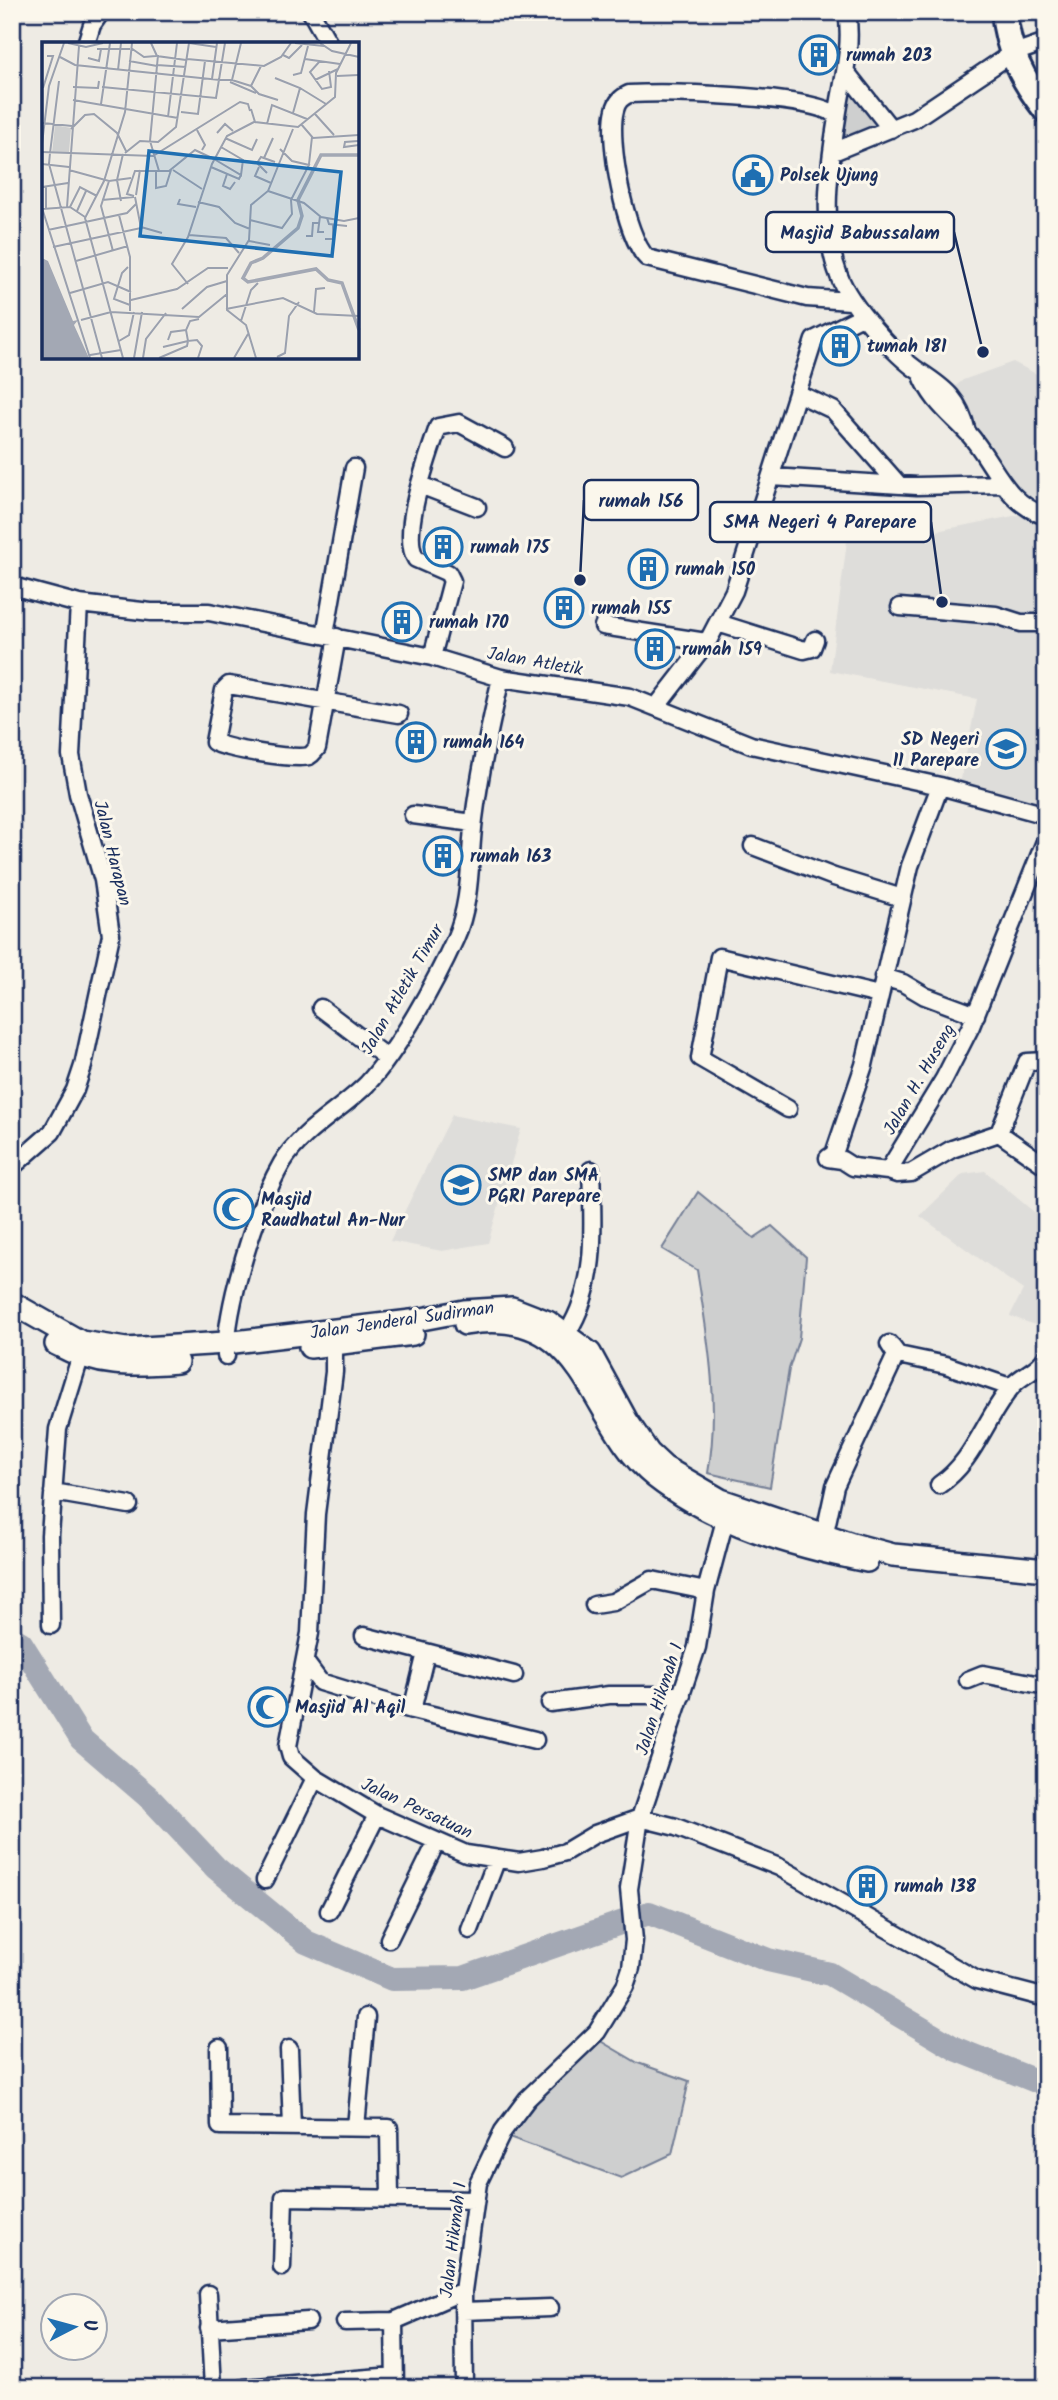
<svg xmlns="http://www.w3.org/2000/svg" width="1058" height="2400" font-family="Kalam,sans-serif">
<rect width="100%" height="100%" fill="#eeebe4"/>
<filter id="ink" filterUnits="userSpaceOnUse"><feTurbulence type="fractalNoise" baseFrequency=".0143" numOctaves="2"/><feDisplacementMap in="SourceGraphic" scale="14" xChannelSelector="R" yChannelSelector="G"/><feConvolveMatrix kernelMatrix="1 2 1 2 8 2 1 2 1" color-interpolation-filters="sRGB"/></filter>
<g filter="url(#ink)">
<path fill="#deddda" d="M 1013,362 L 1046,379 L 1046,500 L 1027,495 L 1010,481 L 951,390 L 963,380 Z
M 1024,514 L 1046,521 L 1046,792 L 1040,806 L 960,784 L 977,699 L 830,671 L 849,526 L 931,532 Z
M 452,1115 L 521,1129 L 488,1243 L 442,1251 L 390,1241 Z
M 985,1171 L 1046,1222 L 1043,1328 L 1010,1316 L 1023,1290 L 920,1216 L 963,1174 Z"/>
<path fill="#cecfcf" stroke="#747f96" stroke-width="2" d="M 849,83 L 883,128 L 854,138 L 841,132 Z
M 698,1192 L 754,1238 L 772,1226 L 806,1257 L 799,1338 L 789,1369 L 770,1487 L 708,1473 C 720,1405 708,1339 697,1270 L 662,1249 Z
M 597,2039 L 638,2063 L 689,2081 L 672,2154 L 621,2178 L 509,2137 L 554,2081 Z"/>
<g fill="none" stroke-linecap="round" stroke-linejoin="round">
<path stroke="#a3a8b4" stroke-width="24" d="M 12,1638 L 21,1643 L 81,1739 L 152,1800 L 216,1868 L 306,1942 L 392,1979 L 463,1978 L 649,1913 L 768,1960 L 830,1974 L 956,2049 L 1046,2085"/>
<g stroke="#1b2f5e" stroke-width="21">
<path id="minor" d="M 311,12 L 329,44
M 847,12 C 853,49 842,82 837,118 C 829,168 820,227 839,276 C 850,305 894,355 920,372 C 946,389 960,400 967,432
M 86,44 L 92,25 L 101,12
M 846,72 L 891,129
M 837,115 C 807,95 669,92 629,94 C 622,97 617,101 615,110 C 607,139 625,237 647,258 L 807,298 L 850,301
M 833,152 L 914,119 L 1011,54 L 1046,42
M 921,373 C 930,399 950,414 968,433 C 995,463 1004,503 1046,516
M 797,393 L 833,410 L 899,485
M 772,477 L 917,486 L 1002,484
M 420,485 L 477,507
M 12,586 L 79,604 L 151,612 L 209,612 L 432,657 L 501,678 L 630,697 L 751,745 L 940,786 L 1046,815
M 900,607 L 996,615 L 1021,623 L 1046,623
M 718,623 L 804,650 L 812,648 L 815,640
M 603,626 L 706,642
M 325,635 L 354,468
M 337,637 L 317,748 C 314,751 313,754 309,756 C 295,760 226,749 214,742 L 224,690 L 229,685 L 399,714
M 432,657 L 452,581 L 448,573 L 416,559 C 399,533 429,455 438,427 L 459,423 L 505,448
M 657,706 L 709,639 L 734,591 L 814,340 L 862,316
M 413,815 L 473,823
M 1046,839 L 971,1026 L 944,1079 L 888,1171 L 897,1174 L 911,1173 L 952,1149 L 999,1133 L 1046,1166
M 753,846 L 834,877 L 902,898
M 883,977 L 903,983 L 925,996 L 976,1015
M 321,1008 L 387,1058
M 788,1109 L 700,1058 L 719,957 L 879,995
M 999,1133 L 1027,1062 L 1046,1061
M 828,1158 L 834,1154 L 864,1065 L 910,866 L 940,786
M 828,1158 L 842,1160 L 853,1167 L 888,1171
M 12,1167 L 52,1132 L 75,1090 L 83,1066 L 111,935 L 103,880 L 78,794 L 71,755 L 79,604
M 567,1333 C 598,1285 593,1226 591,1170
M 334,1336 L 334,1372 L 316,1514 L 310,1633 L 288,1746 L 291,1757 L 315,1778 L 377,1815 L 466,1854 L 519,1862 L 543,1858 L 565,1852 L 595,1834 L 640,1818 L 676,1827 L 779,1867 L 977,1980 L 1046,1998
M 892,1347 L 898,1355 L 946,1365 L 1007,1386 L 1014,1384
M 226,1356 C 226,1305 256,1208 282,1163 C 302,1130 340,1111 367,1084 C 399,1049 435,983 455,939 C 472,901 469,859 474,819 C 480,771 490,725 501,678
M 939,1485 C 975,1461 985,1417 1013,1385 C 1023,1374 1038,1371 1046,1357
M 53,1492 L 129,1505
M 822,1546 L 835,1486 L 896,1355 L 889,1344
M 594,1605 L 613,1602 L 652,1580 L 706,1591
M 51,1625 L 50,1535 L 58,1429 L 80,1358
M 364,1636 L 514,1675
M 306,1663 L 320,1682 L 412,1710 L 535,1740
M 968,1680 L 983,1674 L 1046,1686
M 550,1703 L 609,1695 L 682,1695
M 412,1710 L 426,1653
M 265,1880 L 315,1778
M 329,1911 L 377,1815
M 470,1930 L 496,1861
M 389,1939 L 436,1843
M 219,2048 L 220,2126 L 389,2128 L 390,2199
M 289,2049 L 292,2127
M 356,2127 L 366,2017
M 282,2267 L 284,2197 L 475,2200
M 208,2294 L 213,2388
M 463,2311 L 550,2308
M 345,2322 L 394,2321
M 209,2328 L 308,2321
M 244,2388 L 394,2376
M 395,2388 L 394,2321 L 463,2291
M 464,2388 L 463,2291 L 478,2183 L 503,2131 L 527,2099 L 597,2032 L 625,1986 L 631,1968 L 634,1940 L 629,1889 L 640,1818 L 697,1647 L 706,1591 L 725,1520"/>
</g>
<g stroke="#1b2f5e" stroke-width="26">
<path id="major" d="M 12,1303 L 81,1342 L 126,1349 L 226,1343 L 411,1321 L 464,1311 L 512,1308 L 548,1322 L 590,1353 L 627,1421 L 649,1453 L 664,1467 L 721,1500 L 852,1544 L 893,1555 L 1046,1570
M 465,1324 C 589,1302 587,1424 655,1477 C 715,1524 793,1546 867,1561
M 56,1344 C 98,1367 130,1366 177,1362
M 310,1347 L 413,1334"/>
</g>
<g stroke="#1b2f5e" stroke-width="30">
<path id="highway" d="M 1004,12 C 1008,52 1022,79 1046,110"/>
</g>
<use href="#minor" stroke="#fbf7ec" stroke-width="16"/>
<use href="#major" stroke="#fbf7ec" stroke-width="21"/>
<use href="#highway" stroke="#fbf7ec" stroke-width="24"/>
</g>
</g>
<defs>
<g id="building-ring" transform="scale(2.0125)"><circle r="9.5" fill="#fbf7ec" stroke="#1f6fb2" stroke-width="1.5"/><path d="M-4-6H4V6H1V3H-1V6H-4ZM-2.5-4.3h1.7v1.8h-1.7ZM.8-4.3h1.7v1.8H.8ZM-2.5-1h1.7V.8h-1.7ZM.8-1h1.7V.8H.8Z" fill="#1f6fb2"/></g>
<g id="civic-ring" transform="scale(2.0125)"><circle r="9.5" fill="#fbf7ec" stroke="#1f6fb2" stroke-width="1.5"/><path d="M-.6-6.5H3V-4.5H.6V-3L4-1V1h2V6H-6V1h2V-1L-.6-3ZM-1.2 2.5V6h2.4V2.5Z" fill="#1f6fb2"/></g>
<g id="school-ring" transform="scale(2.0125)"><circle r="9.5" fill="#fbf7ec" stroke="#1f6fb2" stroke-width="1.5"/><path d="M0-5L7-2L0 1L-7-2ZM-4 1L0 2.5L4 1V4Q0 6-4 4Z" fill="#1f6fb2"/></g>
<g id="mosque-ring" transform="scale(2.0125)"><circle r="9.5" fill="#fbf7ec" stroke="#1f6fb2" stroke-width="1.5"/><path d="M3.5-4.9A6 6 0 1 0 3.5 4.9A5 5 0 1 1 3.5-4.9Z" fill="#1f6fb2"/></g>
</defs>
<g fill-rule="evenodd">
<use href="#building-ring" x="819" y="55"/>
<use href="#civic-ring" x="753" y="175"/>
<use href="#building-ring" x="840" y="346"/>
<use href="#building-ring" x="443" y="547"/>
<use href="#building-ring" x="648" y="569"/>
<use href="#building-ring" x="564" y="608"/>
<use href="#building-ring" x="402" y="622"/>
<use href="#building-ring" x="655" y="649"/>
<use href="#building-ring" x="416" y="742"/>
<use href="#school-ring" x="1006" y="749"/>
<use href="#building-ring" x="443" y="856"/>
<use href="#school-ring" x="461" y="1185"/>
<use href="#mosque-ring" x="234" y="1209"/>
<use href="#mosque-ring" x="268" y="1707"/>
<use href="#building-ring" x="867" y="1886"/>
</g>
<g text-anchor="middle" stroke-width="6" stroke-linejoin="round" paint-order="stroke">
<g font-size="18" font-weight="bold" fill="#1b2f5e" stroke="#fbf7ec" text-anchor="start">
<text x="846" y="61">rumah 203</text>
<text x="780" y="181">Polsek Ujung</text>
<text x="867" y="352">tumah 181</text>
<text x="470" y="553">rumah 175</text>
<text x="675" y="575">rumah 150</text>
<text x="591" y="614">rumah 155</text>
<text x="429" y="628">rumah 170</text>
<text x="682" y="655">rumah 159</text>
<text x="979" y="745" text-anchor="end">SD Negeri<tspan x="979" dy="21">11 Parepare</tspan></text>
<text x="443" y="748">rumah 164</text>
<text x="470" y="862">rumah 163</text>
<text x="488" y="1181">SMP dan SMA<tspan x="488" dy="21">PGRI Parepare</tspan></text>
<text x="261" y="1205">Masjid<tspan x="261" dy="21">Raudhatul An-Nur</tspan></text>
<text x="295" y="1713">Masjid Al Aqil</text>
<text x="894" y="1892">rumah 138</text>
</g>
<g font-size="18" fill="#1b2f5e" stroke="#fbf7ec">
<text transform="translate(535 661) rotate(10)" y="6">Jalan Atletik</text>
<text transform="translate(113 853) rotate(76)" y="6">Jalan Harapan</text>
<text transform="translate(402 989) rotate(-60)" y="6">Jalan Atletik Timur</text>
<text transform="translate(919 1079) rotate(-60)" y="6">Jalan H. Huseng</text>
<text transform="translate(402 1320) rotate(-8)" y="6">Jalan Jenderal Sudirman</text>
<text transform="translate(659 1699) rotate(-72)" y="6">Jalan Hikmah 1</text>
<text transform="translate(417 1808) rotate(25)" y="6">Jalan Persatuan</text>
<text transform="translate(453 2240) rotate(-83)" y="6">Jalan Hikmah 1</text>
</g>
</g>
<g transform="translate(42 42)">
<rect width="317" height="317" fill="#eeebe4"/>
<path d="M 13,83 L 29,86 L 27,110 L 10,111 Z" fill="#cecfcf"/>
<path d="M 0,216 L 6,219 L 31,279 L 36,278 L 32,283 L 47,316 L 0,316 Z" fill="#a3a8b4"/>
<path fill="none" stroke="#a3a8b4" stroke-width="3.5" d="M 317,113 L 279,113 L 256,158 L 260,174 L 256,186 L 221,216 L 209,221 L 201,236 L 206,240 L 274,227 L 286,238 L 300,241 L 317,288"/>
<path fill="none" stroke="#9aa0ae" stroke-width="2" d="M 26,1 L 44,5 L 61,1M 109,1 L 115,14 L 144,18M 147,1 L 174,5M 253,1 L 282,4M 278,1 L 290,9 L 317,15M 89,6 L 102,15 L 114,14M 55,7 L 88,7M 116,13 L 108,99 L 117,129M 241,13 L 247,16 L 260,3M 18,15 L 33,23 L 178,38M 46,16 L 57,19 L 59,7M 145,17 L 222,24 L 239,15 L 249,1M 263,17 L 298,22M 87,19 L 115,24M 278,19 L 268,30 L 280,47 L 289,45 L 287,29M 115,23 L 144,25M 76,28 L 79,1M 251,33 L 259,31 L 266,4M 295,34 L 317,33M 233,36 L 258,46 L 251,71M 170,37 L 175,1M 177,38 L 190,38 L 199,1M 190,38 L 209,44 L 219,24M 273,38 L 296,27M 188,40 L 214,51M 209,44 L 217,52 L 236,58M 31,45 L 56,46 L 57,39M 60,45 L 174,56 L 183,1M 1,46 L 11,14 L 5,14M 258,46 L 284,62M 31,58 L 136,76M 59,62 L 68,1M 209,67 L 213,80 L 256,85 L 293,55 L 294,31 L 309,1M 139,70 L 156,72 L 163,19M 273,72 L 292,93M 126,75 L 135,1M 1,81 L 30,84M 225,82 L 230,63 L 265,77M 259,82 L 271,96 L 317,93M 29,87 L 43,73 L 52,72 L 75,91 L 84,109M 155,88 L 163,103 L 160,108M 175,91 L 183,82 L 191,89M 183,96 L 210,108 L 215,97M 316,99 L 303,100 L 302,105 L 317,103M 0,102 L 7,44 L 22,1M 0,110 L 111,114 L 198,60 L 206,62 L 208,69M 8,111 L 17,39M 8,111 L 7,122 L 60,316M 83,111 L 98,99 L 116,100 L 134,85 L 147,1M 222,116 L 231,96M 172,117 L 199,133 L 201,118 L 179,105M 202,119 L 215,121 L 225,131M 215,121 L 219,115 L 233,120M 0,122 L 27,125M 267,122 L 270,95M 169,125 L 197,137 L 199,133M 217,125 L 213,134 L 229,141M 27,128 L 67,139 L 89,136M 114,128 L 114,146 L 124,144 L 129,128M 131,128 L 160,147M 185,132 L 181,144 L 188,147 L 193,140M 67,139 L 59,164 L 71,209M 0,145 L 26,141M 226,149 L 262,161 L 279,175 L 302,179 L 317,176M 94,153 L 98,128M 92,154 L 85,152 L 93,129 L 127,129 L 153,108 L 172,117M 138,157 L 136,162 L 154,165M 60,158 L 92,155M 79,159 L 75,138 L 81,112M 156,160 L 177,165 L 193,181 L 208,187M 25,165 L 37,4M 28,165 L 38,145 L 55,154M 0,166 L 48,316M 0,167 L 28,165 L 43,175M 4,167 L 4,145M 35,169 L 44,149M 77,173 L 88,215 L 88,269M 278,174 L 276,190 L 282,190M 285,176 L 287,182 L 305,184M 208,178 L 240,186 L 250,172 L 249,158 L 267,123 L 250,119 L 238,107M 99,185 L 120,191M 6,188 L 85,171 L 94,162M 147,193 L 184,196 L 197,211M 264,194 L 270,194 L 271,181 L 277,181M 283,197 L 291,197 L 291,182M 207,199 L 228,203M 11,205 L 99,186 L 93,155M 34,219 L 86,204M 86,225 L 80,231 L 72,257 L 88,263M 146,242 L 130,222 L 146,195 L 170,122 L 185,94 L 212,80M 28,251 L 66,240 L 89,250M 89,258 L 135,247 L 166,226 L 186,226M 140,267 L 165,245 L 185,239M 184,267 L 241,256 L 275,272 L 317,274M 272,270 L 274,247 L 283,246M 39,278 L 69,270 L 157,275 L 185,252M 199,279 L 209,248 L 216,241M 126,298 L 129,290 L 144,288M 77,299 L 87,293 L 92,270M 121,305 L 146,299M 48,313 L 79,308M 235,315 L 243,311 L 247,274 L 257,260M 81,316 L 43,176 L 62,139 L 83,70 L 90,1M 92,316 L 100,270M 101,316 L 104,297 L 124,271M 117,316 L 145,304 L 146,299M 156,316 L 160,304 L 155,298 L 146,299 L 144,288 L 148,279 L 157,277M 192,316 L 206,292M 214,316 L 204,283 L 185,268 L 185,233 L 207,198 L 209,163 L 226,149 L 251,87"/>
<path fill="#1f6fb2" fill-opacity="0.15" stroke="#1f6fb2" stroke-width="3.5" d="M 107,109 L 299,130 L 290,214 L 98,194 Z"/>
<rect width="317" height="317" fill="none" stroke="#1b2f5e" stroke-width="3.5"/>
</g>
<path fill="none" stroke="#1b2f5e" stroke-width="2.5" d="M983 352L954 232M580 580L584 500M942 602L931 522"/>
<g fill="#1b2f5e" stroke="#fbf7ec" stroke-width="2.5">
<circle cx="983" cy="352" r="7"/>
<circle cx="580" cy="580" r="7"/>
<circle cx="942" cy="602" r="7"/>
</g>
<g fill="#fbf7ec" stroke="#1b2f5e" stroke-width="2.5">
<rect x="766" y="212" width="188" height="40" rx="7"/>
<rect x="584" y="480" width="114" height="40" rx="7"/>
<rect x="710" y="502" width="221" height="40" rx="7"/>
</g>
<g font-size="19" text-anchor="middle" font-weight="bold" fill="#1b2f5e">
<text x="860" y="239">Masjid Babussalam</text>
<text x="641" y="507">rumah 156</text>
<text x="820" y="528">SMA Negeri 4 Parepare</text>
</g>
<rect width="1058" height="2400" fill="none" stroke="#fbf7ec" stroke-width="42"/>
<rect x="21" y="21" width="1016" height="2358" fill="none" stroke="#1b2f5e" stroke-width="2.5" filter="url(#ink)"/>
<g transform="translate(74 2327) rotate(84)"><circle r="33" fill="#fbf7ec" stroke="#a1a7b3" stroke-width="2"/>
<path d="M0-5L12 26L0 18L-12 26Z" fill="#1f6fb2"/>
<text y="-10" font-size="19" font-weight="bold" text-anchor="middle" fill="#1b2f5e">U</text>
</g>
</svg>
